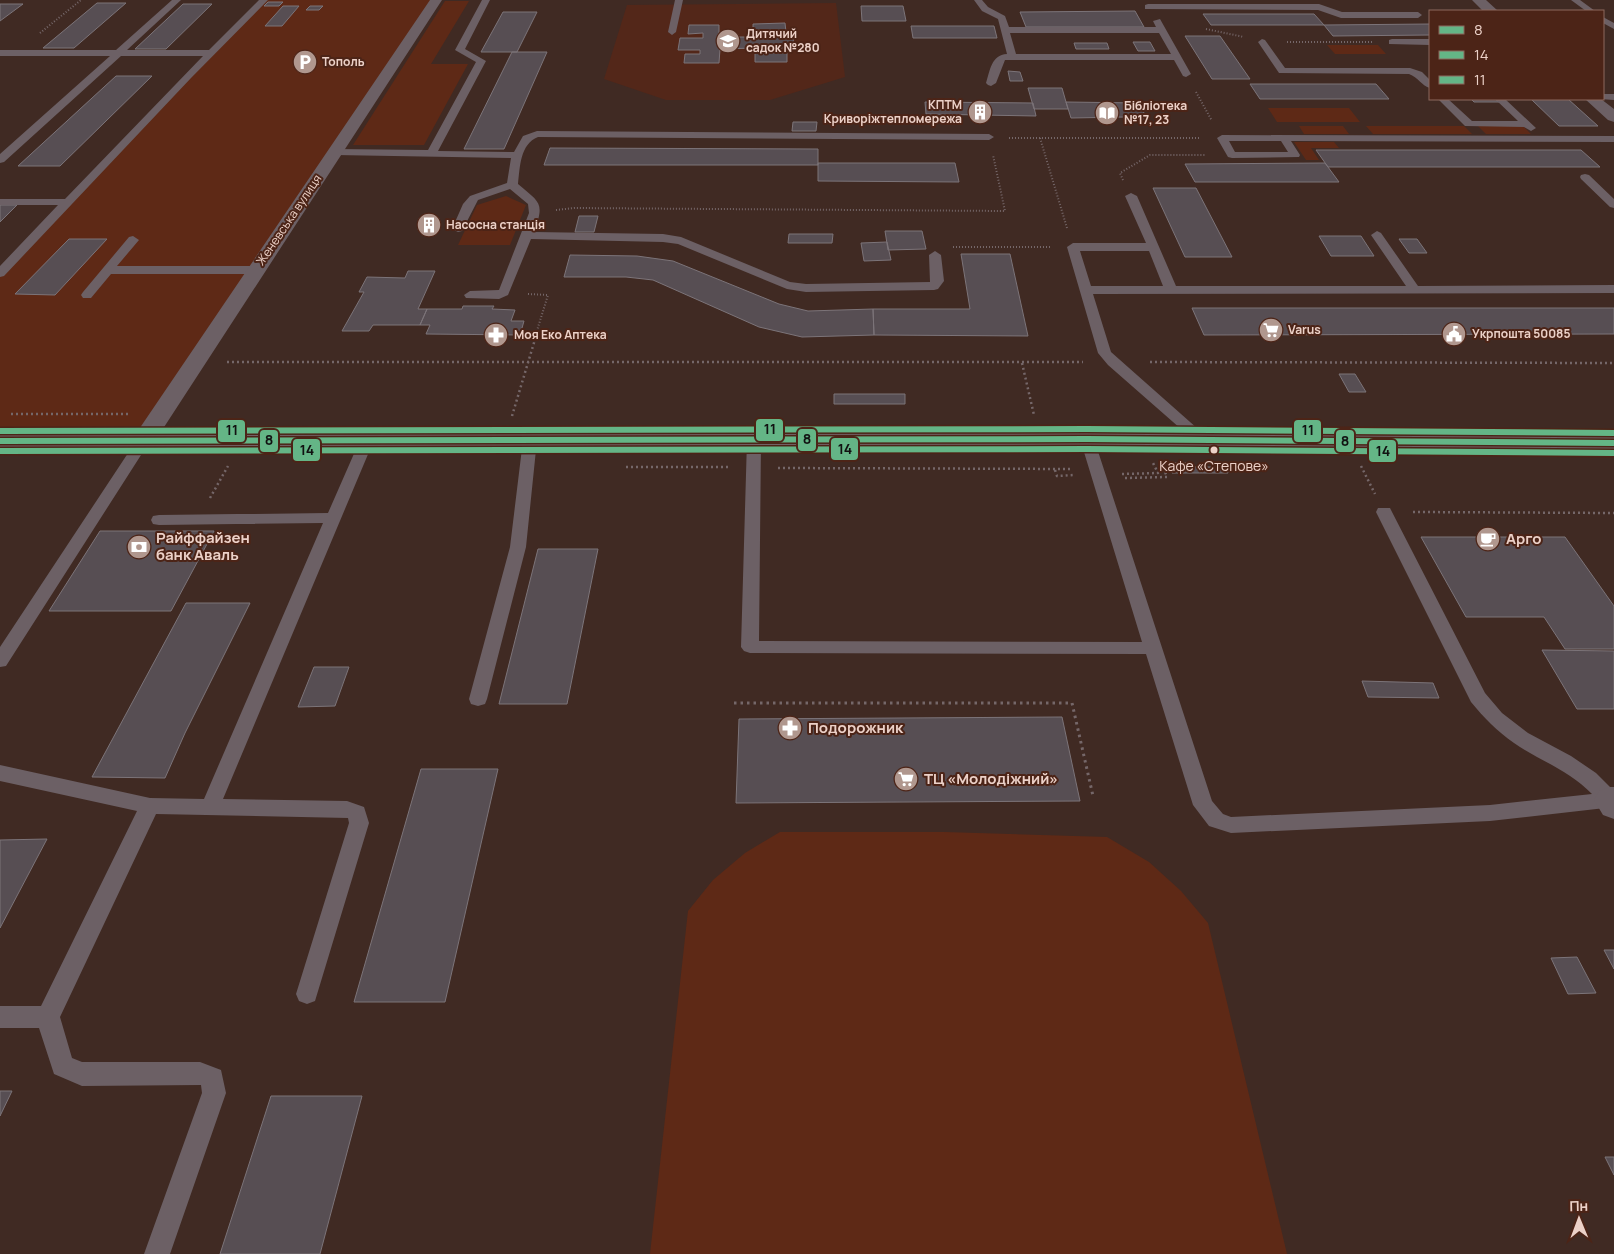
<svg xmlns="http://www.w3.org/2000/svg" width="1614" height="1254" font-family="Manrope,sans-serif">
<rect width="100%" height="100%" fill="#402a23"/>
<path fill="#532719" d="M 836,3 L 845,77 L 770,100 L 666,100 L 604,79 L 627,5 Z"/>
<path fill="#5e2916" d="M 264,0 L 436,0 L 151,427 L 0,428 L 0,273 Z
M 445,1 L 469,1 L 431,64 L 468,64 L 424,145 L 353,145 Z
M 1327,45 L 1378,45 L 1386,54 L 1335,54 Z
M 1268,108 L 1349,108 L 1360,122 L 1277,122 Z
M 1299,126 L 1343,126 L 1349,134 L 1304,134 Z
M 1366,126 L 1464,126 L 1472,134 L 1373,134 Z
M 1478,126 L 1523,126 L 1531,134 L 1486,134 Z
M 1294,142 L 1334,142 L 1339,148 L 1311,148 L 1319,160 L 1306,160 Z
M 506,196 L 526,205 L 510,245 L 458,245 L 477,205 Z
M 780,832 L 944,832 L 1107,837 L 1149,862 L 1181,891 L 1208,923 L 1287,1254 L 650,1254 L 688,911 L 713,880 L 745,853 Z"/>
<path fill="#574e53" stroke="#7c7479" d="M 268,2 L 283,2 L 279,6 L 264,6 Z
M 97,3 L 126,3 L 74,48 L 43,48 Z
M 0,4 L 23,4 L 0,21 Z
M 183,4 L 212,4 L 166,49 L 135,49 Z
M 283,6 L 299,6 L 282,26 L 265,26 Z
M 310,6 L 323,6 L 319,10 L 306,10 Z
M 861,6 L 903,6 L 906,21 L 862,21 Z
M 1135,11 L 1144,27 L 1026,27 L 1020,12 Z
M 503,12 L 537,12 L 517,52 L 481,52 Z
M 1203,14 L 1314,14 L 1324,25 L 1211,25 Z
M 785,23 L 786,32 L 772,32 L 772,37 L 793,37 L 794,48 L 773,48 L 773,53 L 787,53 L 787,62 L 755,62 L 755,48 L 720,49 L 719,63 L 684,63 L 685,54 L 700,54 L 700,50 L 678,50 L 680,38 L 703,38 L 703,33 L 688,34 L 689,25 L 719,25 L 719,37 L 753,37 L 753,24 Z
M 1430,24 L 1430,35 L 1333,36 L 1324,25 Z
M 911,26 L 994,26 L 997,38 L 913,38 Z
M 1185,36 L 1220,36 L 1250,79 L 1212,79 Z
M 1133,42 L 1150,42 L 1155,51 L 1138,51 Z
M 1074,43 L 1107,43 L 1109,49 L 1076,49 Z
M 512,52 L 547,52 L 504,149 L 464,149 Z
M 1008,71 L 1020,72 L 1023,81 L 1010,81 Z
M 116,76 L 152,76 L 60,166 L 18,166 Z
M 1250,84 L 1376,84 L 1389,99 L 1260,99 Z
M 1028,88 L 1062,88 L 1068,109 L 1034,109 Z
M 1471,99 L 1495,99 L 1499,102 L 1474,102 Z
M 1531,99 L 1568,99 L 1598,126 L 1559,126 Z
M 925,102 L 1033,103 L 1036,116 L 926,114 Z
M 1066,102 L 1139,103 L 1147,119 L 1127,119 L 1126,117 L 1071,118 Z
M 793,122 L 817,122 L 816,131 L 792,131 Z
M 550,148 L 818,149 L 818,165 L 544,165 Z
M 1316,150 L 1581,150 L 1600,167 L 1328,167 Z
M 818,163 L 955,163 L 959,182 L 818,181 Z
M 1325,163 L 1339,182 L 1195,182 L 1185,164 Z
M 1153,188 L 1196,188 L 1232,257 L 1185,257 Z
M 0,205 L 17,205 L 0,222 Z
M 579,216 L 598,216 L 594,232 L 575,232 Z
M 423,221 L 439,221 L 435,230 L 418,230 Z
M 885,231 L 922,231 L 926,249 L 888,250 Z
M 789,234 L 833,234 L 832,243 L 788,243 Z
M 1319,236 L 1361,236 L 1374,256 L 1331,256 Z
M 69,239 L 107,239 L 55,295 L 15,294 Z
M 1399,239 L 1417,239 L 1427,253 L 1409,253 Z
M 887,242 L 891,260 L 864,261 L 861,243 Z
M 961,254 L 1010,254 L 1028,336 L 874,335 L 873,309 L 970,309 Z
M 570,255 L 637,256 L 673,261 L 779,304 L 808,311 L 873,309 L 874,335 L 802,337 L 759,327 L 653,280 L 626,277 L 564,277 Z
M 408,271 L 435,271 L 418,309 L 427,309 L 420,325 L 373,325 L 369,331 L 342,331 L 364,292 L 359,292 L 367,277 L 405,278 Z
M 463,306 L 494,306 L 492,309 L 515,310 L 511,321 L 524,321 L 520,335 L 426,334 L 430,325 L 420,325 L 427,309 L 462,309 Z
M 1192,308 L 1614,308 L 1614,334 L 1204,335 Z
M 1339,374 L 1355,374 L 1366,392 L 1349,392 Z
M 834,394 L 905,394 L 905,404 L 834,404 Z
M 1174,463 L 1186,463 L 1188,467 L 1226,467 L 1228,473 L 1172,473 L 1170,466 Z
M 100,531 L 214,531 L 171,611 L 49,611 Z
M 1421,537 L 1565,537 L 1614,606 L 1614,649 L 1565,649 L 1544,617 L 1466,617 Z
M 538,549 L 598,549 L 567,704 L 499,704 Z
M 186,603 L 250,603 L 185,733 L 165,778 L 92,777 Z
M 1542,650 L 1614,651 L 1614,709 L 1577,709 Z
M 314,667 L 349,667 L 335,706 L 298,707 Z
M 1362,681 L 1433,683 L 1439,698 L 1368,697 Z
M 1062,717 L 1080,801 L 736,803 L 739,719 Z
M 421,769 L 498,769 L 445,1002 L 354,1002 Z
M 47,839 L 0,928 L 0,840 Z
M 1604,950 L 1614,950 L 1614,969 Z
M 1577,957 L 1596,993 L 1568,994 L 1551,958 Z
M 0,1091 L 12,1091 L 0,1116 Z
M 271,1096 L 362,1096 L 320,1254 L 220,1254 Z
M 1605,1157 L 1614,1157 L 1614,1175 Z"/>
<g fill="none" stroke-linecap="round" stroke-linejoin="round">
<path stroke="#756769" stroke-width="2" stroke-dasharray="1 2" stroke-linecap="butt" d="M 1206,29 L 1244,37
M 40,33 L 81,0
M 1287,42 L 1373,42
M 1196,92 L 1212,121
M 1009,138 L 1200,138
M 1040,138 L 1067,228
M 1123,180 L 1120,173 L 1150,155 L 1206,155
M 556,210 L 574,208 L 1005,211 L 993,155
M 953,247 L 1052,247
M 528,294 L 548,295 L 535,337"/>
<path stroke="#756769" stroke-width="2.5" stroke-dasharray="2 3" stroke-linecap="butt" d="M 227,362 L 1083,362
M 1150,362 L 1614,363
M 1022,363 L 1034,415
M 11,414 L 129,414
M 512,416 L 536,336
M 1361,466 L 1375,494
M 626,467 L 729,467
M 778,468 L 1072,469
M 1055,470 L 1057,476 L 1074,475
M 1122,474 L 1158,473 L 1153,463
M 1125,478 L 1167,477 L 1162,464
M 210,498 L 228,466
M 1413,512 L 1614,513"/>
<path stroke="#756769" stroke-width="3" stroke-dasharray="2.5 4" stroke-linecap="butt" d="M 734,703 L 1072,703 L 1093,796"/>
<path fill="#6c6065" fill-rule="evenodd" d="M 172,0 L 181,0 L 127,50 L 209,50 L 259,0 L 268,0 L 191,78 L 4,276 L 0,277 L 0,266 L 58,205 L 0,205 L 0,199 L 65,199 L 203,56 L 121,56 L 4,162 L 0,163 L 0,154 L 110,56 L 0,56 L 0,50 L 116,50 Z
M 482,0 L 490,0 L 465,49 L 486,61 L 438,151 L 514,152 L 523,136 L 537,131 L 989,134 L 994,137 L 989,140 L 538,137 C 520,144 520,167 518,184 C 540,203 545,202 534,232 L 663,234 L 681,237 L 790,282 L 806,284 L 930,282 L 929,255 L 935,251 L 941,255 L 944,281 L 938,289 L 934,290 L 806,292 L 787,289 L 678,244 L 663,242 L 531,239 L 508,295 L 499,299 L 466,298 L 464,295 L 470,291 L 499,290 L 529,213 L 528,204 L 510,189 L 478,200 L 462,231 L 458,232 L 452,229 L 463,204 L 470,196 L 507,183 L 511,158 L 335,155 L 330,152 L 335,149 L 428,150 L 476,62 L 455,50 Z
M 675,0 L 683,0 L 676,32 L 672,35 L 668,32 Z
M 974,0 L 982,0 L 988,7 L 1005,16 L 1009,27 L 1156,27 L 1153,21 L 1160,19 L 1191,74 L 1186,77 L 1183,76 L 1174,60 L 1005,60 L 996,83 L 991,86 L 988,85 L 986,83 C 990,71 991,55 1007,54 L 998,19 L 982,11 ZM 1010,33 L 1159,33 L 1171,54 L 1016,54 Z
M 1571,0 L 1580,0 L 1595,11 L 1586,11 Z
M 1148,4 L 1319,4 L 1342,12 L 1418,12 L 1422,15 L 1418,18 L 1341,18 L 1318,10 L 1145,9 L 1145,5 Z
M 1603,17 L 1614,23 L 1614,29 L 1603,23 Z
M 1262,39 L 1265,40 L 1285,68 L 1410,68 L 1422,72 L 1430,80 L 1430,88 C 1422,86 1418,77 1409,74 L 1279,73 L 1258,42 Z
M 1392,39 L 1430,39 L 1430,45 L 1389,44 L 1389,40 Z
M 1603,94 L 1614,94 L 1614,100 L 1600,99 L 1603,99 Z
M 1438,99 L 1448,99 L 1472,121 L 1518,121 L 1495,99 L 1505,99 L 1536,128 L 1531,131 L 1524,127 L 1465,126 Z
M 1222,135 L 1614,136 L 1614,142 L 1291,141 L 1300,155 L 1299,157 L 1232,158 L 1228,157 L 1217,138 ZM 1229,141 L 1281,141 L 1288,152 L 1235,152 Z
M 1585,174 L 1589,175 L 1614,199 L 1614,208 L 1610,207 L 1581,179 L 1580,177 L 1581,175 Z
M 1131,193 L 1137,196 L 1176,286 L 1406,286 L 1371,235 L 1377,231 L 1381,233 L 1418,286 L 1614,285 L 1614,293 L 1093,294 L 1111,352 L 1207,437 L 1209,440 L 1207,443 L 1197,443 L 1108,365 L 1098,353 L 1067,247 L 1073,243 L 1146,243 L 1125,196 ZM 1080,251 L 1149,251 L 1163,286 L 1091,286 Z
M 133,236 L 139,240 L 117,266 L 256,266 L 262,270 L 256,274 L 111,274 L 91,298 L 83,298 L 81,295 L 83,292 L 129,237 Z
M 1087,435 L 1092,436 L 1094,439 L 1212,801 L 1223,814 L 1231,817 L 1490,805 L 1592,794 C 1569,770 1540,761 1514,743 C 1497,731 1484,718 1471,702 L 1376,512 L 1378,508 L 1390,508 L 1392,512 L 1485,693 L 1502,713 L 1528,733 L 1571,756 L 1596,773 L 1614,791 L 1614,807 L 1490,821 L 1231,833 L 1209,826 L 1193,805 L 1146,654 L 750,653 L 744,651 L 741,647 L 747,440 L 749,437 L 759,437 L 761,440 L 759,641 L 1142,642 L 1080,439 L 1082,436 Z
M 367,436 L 372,437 L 374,440 L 223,799 L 347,801 L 364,807 L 369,823 L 315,1001 L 307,1004 L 299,1001 L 296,994 L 349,823 L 348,818 L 156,814 L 60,1017 L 72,1058 L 82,1062 L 200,1062 L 221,1070 L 226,1093 L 170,1254 L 144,1254 L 202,1093 L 201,1085 L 82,1086 L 54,1074 L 39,1028 L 0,1028 L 0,1006 L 41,1006 L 137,811 L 0,781 L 0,765 L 150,798 L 204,799 L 323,523 L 159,525 L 153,524 L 151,520 L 153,516 L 159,515 L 328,513 L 360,440 L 362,437 Z
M 530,436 L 535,437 L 537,440 L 526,547 L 487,699 L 485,704 L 478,706 L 471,704 L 469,699 L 510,547 L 523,440 L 525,437 Z
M 143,437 L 148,438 L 150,441 L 6,666 L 0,667 L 0,647 L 136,441 L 138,438 Z"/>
<path fill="#6c6065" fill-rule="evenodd" d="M 430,0 L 442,0 L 155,441 L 151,446 L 143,448 L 135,446 L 131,441 Z
M 1472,0 L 1486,0 L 1498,11 L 1483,11 Z
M 1585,99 L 1601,99 L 1614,109 L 1614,122 L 1608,120 Z
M 1610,787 L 1614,787 L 1614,819 L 1603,815 L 1594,800 L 1599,791 Z"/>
<path fill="#706165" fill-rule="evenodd" d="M 1087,432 L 1614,436 L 1614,450 L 1087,446 L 0,448 L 0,434 Z"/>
<g stroke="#4c2417" stroke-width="9">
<path id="bus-1" d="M 0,441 L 1087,439 L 1614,443"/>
</g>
<g stroke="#4c2417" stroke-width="9">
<path id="bus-2" d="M 0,451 L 1087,449 L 1614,453"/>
</g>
<g stroke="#4c2417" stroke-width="9">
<path id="bus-3" d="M 0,431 L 1087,429 L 1614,433"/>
</g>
<use href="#bus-1" stroke="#64b586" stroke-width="6"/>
<use href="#bus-2" stroke="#64b586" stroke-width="6"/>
<use href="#bus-3" stroke="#64b586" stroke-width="6"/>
</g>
<defs>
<g id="school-disc" transform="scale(1.25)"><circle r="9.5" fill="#b0978e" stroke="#4c2417"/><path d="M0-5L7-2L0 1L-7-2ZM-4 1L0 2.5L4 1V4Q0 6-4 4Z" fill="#fff"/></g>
<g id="parking-disc" transform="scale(1.25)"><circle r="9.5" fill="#b0978e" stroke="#4c2417"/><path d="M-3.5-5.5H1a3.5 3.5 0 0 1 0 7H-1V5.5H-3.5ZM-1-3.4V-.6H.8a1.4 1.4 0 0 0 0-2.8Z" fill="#fff"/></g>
<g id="building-disc" transform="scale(1.25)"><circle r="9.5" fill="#b0978e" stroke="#4c2417"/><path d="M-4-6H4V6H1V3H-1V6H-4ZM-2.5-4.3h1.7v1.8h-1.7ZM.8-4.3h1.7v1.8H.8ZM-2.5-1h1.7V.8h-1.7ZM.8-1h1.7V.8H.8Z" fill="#fff"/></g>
<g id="library-disc" transform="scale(1.25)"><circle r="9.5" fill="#b0978e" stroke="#4c2417"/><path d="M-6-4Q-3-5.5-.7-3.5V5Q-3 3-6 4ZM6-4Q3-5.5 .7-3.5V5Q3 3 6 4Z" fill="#fff"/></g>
<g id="supermarket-disc" transform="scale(1.25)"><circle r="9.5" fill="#b0978e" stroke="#4c2417"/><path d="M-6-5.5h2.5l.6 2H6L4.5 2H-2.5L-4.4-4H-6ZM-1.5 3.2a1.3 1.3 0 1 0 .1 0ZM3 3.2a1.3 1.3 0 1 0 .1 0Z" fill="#fff"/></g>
<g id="civic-disc" transform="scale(1.25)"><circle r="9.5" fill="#b0978e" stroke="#4c2417"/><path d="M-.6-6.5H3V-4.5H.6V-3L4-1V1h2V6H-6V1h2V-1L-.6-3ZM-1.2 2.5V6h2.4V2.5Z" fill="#fff"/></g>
<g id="pharmacy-disc" transform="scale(1.25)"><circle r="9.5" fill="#b0978e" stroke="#4c2417"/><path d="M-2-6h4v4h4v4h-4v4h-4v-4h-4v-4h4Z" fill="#fff"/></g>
<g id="cafe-disc" transform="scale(1.25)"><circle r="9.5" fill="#b0978e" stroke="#4c2417"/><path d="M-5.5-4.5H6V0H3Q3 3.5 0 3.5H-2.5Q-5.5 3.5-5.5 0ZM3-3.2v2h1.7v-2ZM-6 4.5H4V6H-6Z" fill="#fff"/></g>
<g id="bank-disc" transform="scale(1.25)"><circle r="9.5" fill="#b0978e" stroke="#4c2417"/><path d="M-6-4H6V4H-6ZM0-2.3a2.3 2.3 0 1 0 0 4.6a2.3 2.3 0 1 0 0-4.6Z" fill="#fff"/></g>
</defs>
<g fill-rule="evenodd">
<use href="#school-disc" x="728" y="41"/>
<use href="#parking-disc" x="305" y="62"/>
<use href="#building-disc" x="980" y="112"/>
<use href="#library-disc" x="1107" y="113"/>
<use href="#building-disc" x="429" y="225"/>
<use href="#supermarket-disc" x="1271" y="330"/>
<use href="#civic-disc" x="1454" y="334"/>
<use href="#pharmacy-disc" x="496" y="335"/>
<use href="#cafe-disc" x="1488" y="539"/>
<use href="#bank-disc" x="139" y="547"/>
<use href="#pharmacy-disc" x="790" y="728"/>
<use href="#supermarket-disc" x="906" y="779"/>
</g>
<circle fill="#ecd1c8" stroke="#4c2417" stroke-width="2" cx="1214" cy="450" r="4.5"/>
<g text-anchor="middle" stroke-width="4" stroke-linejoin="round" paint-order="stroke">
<g font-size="12" font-weight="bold" fill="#ecd1c8" stroke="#4c2417" text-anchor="start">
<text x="746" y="38">Дитячий<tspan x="746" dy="14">садок №280</tspan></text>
<text x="322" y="66">Тополь</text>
<text x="962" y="109" text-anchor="end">КПТМ<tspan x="962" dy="14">Криворіжтепломережа</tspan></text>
<text x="1124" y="110">Бібліотека<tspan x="1124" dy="14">№17, 23</tspan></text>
<text x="446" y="229">Насосна станція</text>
<text x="1288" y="334">Varus</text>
<text x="1472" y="338">Укрпошта 50085</text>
<text x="514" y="339">Моя Еко Аптека</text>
</g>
<g font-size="12" fill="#ecd1c8" stroke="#4c2417">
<text transform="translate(289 220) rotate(-56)" y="4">Женевська вулиця</text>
</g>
<g font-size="14" fill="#ecd1c8" stroke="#4c2417">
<text x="1214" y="471">Кафе «Степове»</text>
</g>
<g font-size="15" font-weight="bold" fill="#ecd1c8" stroke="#4c2417" text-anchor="start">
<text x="156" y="543">Райффайзен<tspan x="156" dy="17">банк Аваль</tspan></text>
<text x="1506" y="544">Арго</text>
<text x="808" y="733">Подорожник</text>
<text x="924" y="784">ТЦ «Молодіжний»</text>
</g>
</g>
<g stroke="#4c2417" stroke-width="2">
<rect x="755" y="418" width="29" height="24" rx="5" fill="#64b586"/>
<rect x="217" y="419" width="29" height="24" rx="5" fill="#64b586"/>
<rect x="1293" y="419" width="29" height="24" rx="5" fill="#64b586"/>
<rect x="797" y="428" width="20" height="24" rx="5" fill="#64b586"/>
<rect x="259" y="429" width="20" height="24" rx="5" fill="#64b586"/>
<rect x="1335" y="429" width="20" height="24" rx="5" fill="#64b586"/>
<rect x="830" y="437" width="29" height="24" rx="5" fill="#64b586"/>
<rect x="292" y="438" width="29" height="24" rx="5" fill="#64b586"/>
<rect x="1368" y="439" width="29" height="24" rx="5" fill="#64b586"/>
</g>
<g font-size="14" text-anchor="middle" font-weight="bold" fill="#111">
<text x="770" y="434">11</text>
<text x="232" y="435">11</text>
<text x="1308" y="435">11</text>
<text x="807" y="444">8</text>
<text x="269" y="445">8</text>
<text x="1345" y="446">8</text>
<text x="845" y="454">14</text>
<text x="307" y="455">14</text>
<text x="1383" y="456">14</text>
</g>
<rect x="1429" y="10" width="175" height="90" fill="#4c2417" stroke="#8c695e"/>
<rect x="1439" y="26" width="25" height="8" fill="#64b586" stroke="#8c695e"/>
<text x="1474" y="35" font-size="15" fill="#ecd1c8">8</text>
<rect x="1439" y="51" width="25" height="8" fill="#64b586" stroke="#8c695e"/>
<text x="1474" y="60" font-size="15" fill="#ecd1c8">14</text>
<rect x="1439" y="76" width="25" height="8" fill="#64b586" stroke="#8c695e"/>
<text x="1474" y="85" font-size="15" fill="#ecd1c8">11</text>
<g transform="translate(1579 1219) rotate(359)" stroke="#4c2417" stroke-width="4" paint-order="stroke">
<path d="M0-4L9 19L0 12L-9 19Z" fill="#ecd1c8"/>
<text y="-8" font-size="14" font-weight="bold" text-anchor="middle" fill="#ecd1c8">Пн</text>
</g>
</svg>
